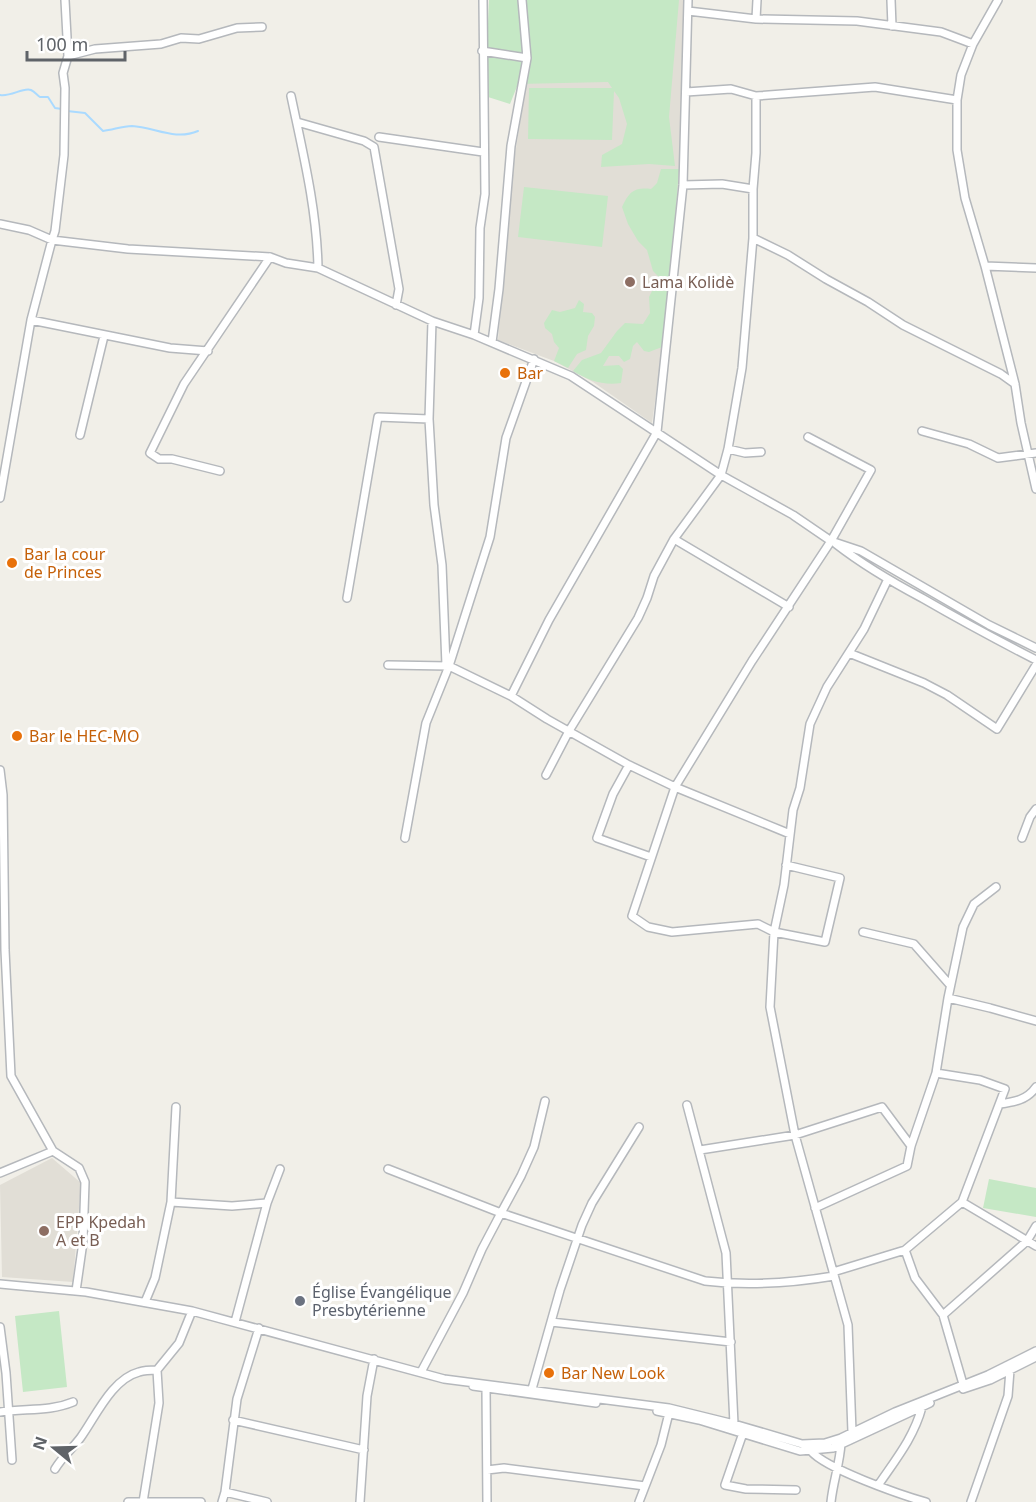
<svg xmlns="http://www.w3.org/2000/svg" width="1036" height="1502" font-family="'Noto Sans',sans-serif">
<rect width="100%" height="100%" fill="#f1efe8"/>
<path fill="#e1ded6" d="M 532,0 L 684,0 L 682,113 L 679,169 L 668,307 L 652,423 L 593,382 L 554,361 L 498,340 L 512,173 L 526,86 L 532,60 Z
M 52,1158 L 81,1183 L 73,1282 L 2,1277 L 0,1185 Z"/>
<path fill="#c5e8c5" d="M 489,0 L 679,0 L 669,117 L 675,166 L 649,164 L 601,167 L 602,155 L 622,144 L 627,124 L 619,98 L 614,91 L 612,140 L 528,139 L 529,88 L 612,88 L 608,82 L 518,84 L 510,104 L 488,97 L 486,70 Z
M 661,169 L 679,169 L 668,307 L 662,347 L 649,352 L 644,351 L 637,342 L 633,346 L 630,359 L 624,362 L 619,356 L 609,356 L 603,366 L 619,365 L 623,369 L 621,383 C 604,386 587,380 573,371 L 582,360 L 601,353 L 617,331 L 625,323 L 643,324 L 650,313 L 649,297 L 659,277 L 653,271 L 647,250 L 638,241 L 628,224 L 622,207 C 629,192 634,187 651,189 L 657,183 Z
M 524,187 L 608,196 L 602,247 L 518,237 Z
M 579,300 L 584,304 L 583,312 L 592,313 L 595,317 L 594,326 L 588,336 L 586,350 L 577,354 L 568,368 L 554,361 L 559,348 L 554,342 L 552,334 L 545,328 L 544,323 L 552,310 L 560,312 L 575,308 Z
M 989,1179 L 1036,1188 L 1036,1217 L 983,1208 Z
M 59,1311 L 67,1387 L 23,1392 L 15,1316 Z"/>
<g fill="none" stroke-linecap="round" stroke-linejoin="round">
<path stroke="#aadaff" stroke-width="2" d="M 0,95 C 11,97 23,87 31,90 C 35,92 37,95 40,97 L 48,97 L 55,108 L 62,109
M 67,111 L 85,113 L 103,131 C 113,130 122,126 132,126 C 154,127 175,141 198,131"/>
<g stroke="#b5b8bc" stroke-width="10">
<path id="minor" d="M 891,0 L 892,26
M 998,0 L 973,44 L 961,75 L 957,100 L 957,150 L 965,198 L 985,266 L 1015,384 L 1021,423 L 1036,489
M 688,11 L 756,19 L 857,21 L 941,32 L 973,44
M 756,19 L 757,0
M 482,51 L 527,58
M 68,56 L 95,49 L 161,44 L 181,38 L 199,39 L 237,28 L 262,27
M 686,92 L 731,89 L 756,96 L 875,87 L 957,100
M 291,96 C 303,153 317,210 318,268
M 297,122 L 364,141 L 374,147 L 399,289 L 396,305
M 379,137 L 483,152
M 683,185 L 722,184 L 753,189
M 0,224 L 29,230 L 52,240 L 55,231 L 64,155 L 65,88 L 63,73 L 68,56 L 65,0
M 753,238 L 788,255 L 826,279 L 868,302 L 903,325 L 1001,374 L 1015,384
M 985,266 L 1036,268
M 31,320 L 170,348 L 208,351
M 432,321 L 429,419 L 434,505 L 442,565 L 446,665
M 474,335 L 479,298 L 480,228 L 485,194 L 483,0
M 492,342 L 499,289 L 511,146 L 527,58 L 522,0
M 922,431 L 969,444 L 998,458 L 1036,453
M 80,435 L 104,336
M 728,449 L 745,453 L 761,452
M 220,471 L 172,459 L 159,459 L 150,453 L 184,384 L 270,257
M 0,498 L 31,320 L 52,240 L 128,249 L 270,257 L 286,263 L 318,268 L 432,321 L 474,335 L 571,376 L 721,475 L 793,515 L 831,541 L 861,551 L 989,625 L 1036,648
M 674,539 L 789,607
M 836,544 C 863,565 892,582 922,598 C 960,620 997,640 1036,660
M 347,598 L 378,417 L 429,419
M 849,653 L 924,683 L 947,695 L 997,729 L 1036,665
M 388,665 L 449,666 L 511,696 L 547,719 L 629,765 L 675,787 L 790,834
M 511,696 L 549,620 L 657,432 L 683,185 L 688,0
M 629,765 L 613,794 L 597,838 L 651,857
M 0,770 L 3,795 L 5,950 L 11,1076 L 53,1151 L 79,1168 L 85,1182 L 83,1242 L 76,1291
M 546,775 L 569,731 L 638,618 L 647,598 L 654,576 L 674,539 L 721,475 L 728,449 L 742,368 L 753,238 L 753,189 L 756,153 L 756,96
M 405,838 L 426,723 L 449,666 L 490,537 L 506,438 L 534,359
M 1022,838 L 1030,817 L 1036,809
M 786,865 L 840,878 L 825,942 L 774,932 L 758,924 L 672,932 L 648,927 L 632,916 L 675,787 L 752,661 L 831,541 L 871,470 L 808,437
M 863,932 L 914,944 L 950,985
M 948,998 L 990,1008 L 1036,1021
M 1000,1104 C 1014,1102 1027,1100 1036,1087
M 687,1105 L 726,1253 L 734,1424
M 700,1150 L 795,1135 L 882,1107 L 911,1146
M 388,1169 L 501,1213 L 521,1176 L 534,1147 L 545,1101
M 0,1173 L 53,1151
M 171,1202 L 232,1206 L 267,1203
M 962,1202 L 1036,1246
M 815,1208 L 907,1166 L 911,1146 L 936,1073 L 948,998 L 963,927 L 974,904 L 996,887
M 905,1250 L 915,1278 L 943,1315 L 963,1384
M 833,1272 L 905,1250 L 962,1202 L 1005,1089 L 980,1080 L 936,1073
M 0,1284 L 86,1292 L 192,1311 L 444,1379 L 669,1408 L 734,1424 L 802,1444 L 825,1443 L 841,1438 L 895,1412 L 988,1375 L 1036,1351
M 145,1302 L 155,1278 L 171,1202 L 176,1107
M 943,1315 L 1027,1241 L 1036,1226
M 235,1322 L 267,1203 L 280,1169
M 551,1322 L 731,1342
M 0,1327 L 6,1373 L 12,1460
M 421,1372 L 463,1293 L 482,1249 L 501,1213 L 705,1281 C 747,1286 792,1283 834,1276
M 473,1386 L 596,1403
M 486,1389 L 487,1502
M 532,1389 L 560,1290 L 582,1225 L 592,1203 L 639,1127
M 963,1389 L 990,1380 L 1036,1357
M 657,1411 L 699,1420 L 800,1451 L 833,1448 L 930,1403
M 0,1412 C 25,1408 49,1412 73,1402
M 233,1420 L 364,1450
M 852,1432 L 848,1325 L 795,1135 L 770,1007 L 774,932 L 784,885 L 793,810 L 800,788 L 810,724 L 827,687 L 864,629 L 888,579
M 743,1433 L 725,1485 L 746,1489 L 796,1490
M 811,1451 C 826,1469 901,1495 926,1502
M 55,1469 C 62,1457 73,1448 81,1437 C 96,1416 112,1379 139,1372 C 145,1370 151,1370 157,1370
M 487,1470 L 504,1468 L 645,1486
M 879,1484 C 896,1459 914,1437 922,1407
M 225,1492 L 267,1502
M 128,1502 L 201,1502
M 143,1502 L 159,1403 L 157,1370 L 179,1343 L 192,1311
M 222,1502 L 225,1492 L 237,1399 L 259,1328
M 360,1502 L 367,1396 L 374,1359
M 639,1502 L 661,1445 L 669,1413
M 831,1502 C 833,1482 840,1463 841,1443
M 971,1502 L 1008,1396 L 1010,1370"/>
</g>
<use href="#minor" stroke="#fff" stroke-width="7"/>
</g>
<g fill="#8d6e63" stroke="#fff" stroke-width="2">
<circle cx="630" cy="282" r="6"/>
<circle cx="44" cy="1231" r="6"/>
</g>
<g fill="#e8710a" stroke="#fff" stroke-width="2">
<circle cx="505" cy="373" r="6"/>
<circle cx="12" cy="563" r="6"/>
<circle cx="17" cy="736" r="6"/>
<circle cx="549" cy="1373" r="6"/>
</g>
<circle fill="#6b7280" stroke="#fff" stroke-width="2" cx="300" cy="1301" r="6"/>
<g text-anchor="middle" stroke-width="6" stroke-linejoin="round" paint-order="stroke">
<g font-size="16" fill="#785e54" stroke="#fff" text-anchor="start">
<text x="642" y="288">Lama Kolidè</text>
<text x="56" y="1228">EPP Kpedah<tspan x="56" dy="18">A et B</tspan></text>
</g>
<g font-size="16" fill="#c56008" stroke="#fff" text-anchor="start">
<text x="517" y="379">Bar</text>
<text x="24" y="560">Bar la cour<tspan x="24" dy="18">de Princes</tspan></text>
<text x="29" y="742">Bar le HEC-MO</text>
<text x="561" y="1379">Bar New Look</text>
</g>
<g font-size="16" fill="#5b616d" stroke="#fff" text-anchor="start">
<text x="312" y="1298">Église Évangélique<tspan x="312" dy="18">Presbytérienne</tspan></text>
</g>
</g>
<g transform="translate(54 1448) rotate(289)" stroke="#ffffff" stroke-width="4.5" paint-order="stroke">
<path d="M0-4.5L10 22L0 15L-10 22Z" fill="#5f6368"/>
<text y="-9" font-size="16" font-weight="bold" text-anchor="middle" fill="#5f6368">N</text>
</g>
<path d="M27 51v9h98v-9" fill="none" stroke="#5f6368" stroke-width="3"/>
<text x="36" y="51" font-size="18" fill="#5f6368" stroke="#ffffff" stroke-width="4.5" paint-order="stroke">100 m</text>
</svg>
